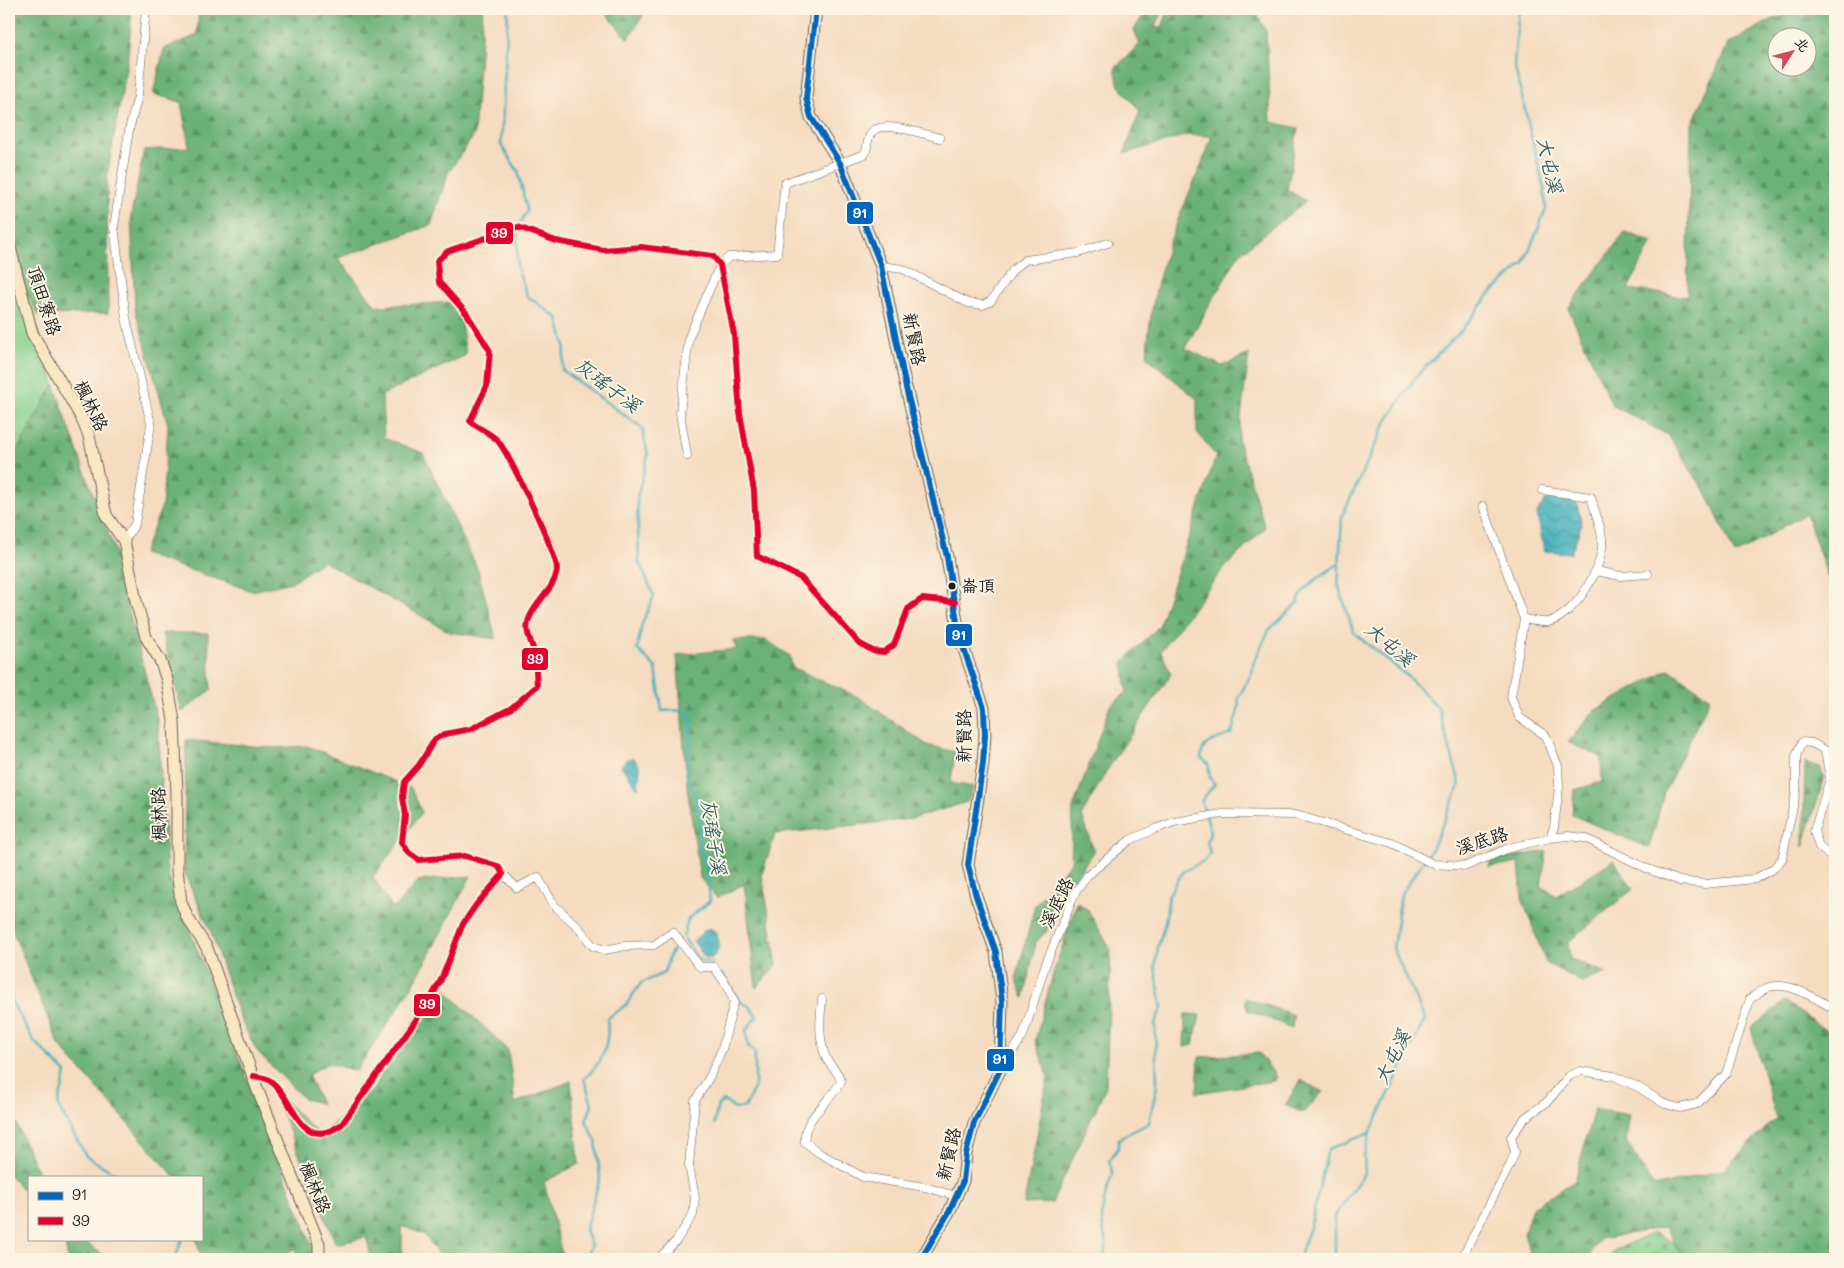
<svg xmlns="http://www.w3.org/2000/svg" width="1844" height="1268" font-family="Mali,'LXGW WenKai TC',sans-serif">
<defs>
<pattern id="forest-firs" width="22" height="20" patternUnits="userSpaceOnUse" patternTransform="scale(1.25)"><rect width="22" height="20" fill="#6cb278"/><path d="M5 1l3.5 6h-7zM16 11l3.5 6h-7z" fill="#589062"/></pattern>
<pattern id="cemetery-stones" width="16" height="16" patternUnits="userSpaceOnUse" patternTransform="scale(1.25)"><rect width="16" height="16" fill="#85cf8c"/><path d="M2 7V4a2 2 0 0 1 4 0v3zM10 15v-3a2 2 0 0 1 4 0v3z" fill="#72b178"/></pattern>
<pattern id="water-waves" width="16" height="10" patternUnits="userSpaceOnUse" patternTransform="scale(1.25)"><rect width="16" height="10" fill="#41b0bc"/><path d="M0 5q4-4 8 0t8 0" fill="none" stroke="#368e98"/></pattern>
</defs>
<rect width="100%" height="100%" fill="#fcf5e5"/>
<filter id="ink" filterUnits="userSpaceOnUse"><feTurbulence type="fractalNoise" baseFrequency=".02" numOctaves="2"/><feDisplacementMap in="SourceGraphic" scale="10" xChannelSelector="R" yChannelSelector="G"/><feConvolveMatrix kernelMatrix="1 2 1 2 8 2 1 2 1" color-interpolation-filters="sRGB"/></filter>
<filter id="wash" filterUnits="userSpaceOnUse"><feTurbulence type="fractalNoise" baseFrequency=".0096" numOctaves="4" result="noise"/><feDisplacementMap in="SourceGraphic" scale="20" xChannelSelector="R" yChannelSelector="G"/><feGaussianBlur stdDeviation="1.12" result="paint"/><feColorMatrix in="noise" values="0 0 0 0 0 0 0 0 0 0 0 0 0 0 0 0 0 1.4 0 .05"/><feComposite in="paint" operator="in"/></filter>
<g filter="url(#wash)">
<rect width="100%" height="100%" fill="#f5dbbf"/>
<path fill="url(#forest-firs)" stroke="#44674a" fill-rule="evenodd" d="M 9,9 L 132,9 L 128,57 L 107,177 L 108,313 L 38,315 L 26,290 L 9,211 Z
M 199,9 L 483,9 L 474,135 L 448,173 L 431,225 L 338,258 L 376,306 L 458,302 L 466,355 L 382,395 L 384,438 L 423,453 L 478,570 L 496,639 L 450,632 L 323,561 L 292,582 L 252,591 L 143,554 L 162,506 L 168,425 L 135,309 L 131,215 L 144,150 L 189,147 L 181,102 L 153,94 L 164,49 L 197,35 Z
M 602,9 L 647,9 L 628,39 Z
M 1147,9 L 1165,9 L 1154,28 L 1162,27 L 1169,9 L 1254,9 L 1266,31 L 1271,122 L 1298,128 L 1287,190 L 1306,201 L 1239,254 L 1185,348 L 1222,366 L 1249,354 L 1238,440 L 1265,528 L 1222,570 L 1161,651 L 1171,674 L 1107,770 L 1082,815 L 1094,852 L 1050,912 L 1047,931 L 1036,942 L 1024,998 L 1016,979 L 1035,905 L 1071,862 L 1073,808 L 1110,706 L 1127,692 L 1123,662 L 1159,626 L 1216,456 L 1197,432 L 1197,399 L 1147,357 C 1148,316 1159,272 1173,233 C 1185,200 1201,169 1212,136 L 1187,135 L 1124,154 L 1140,111 L 1119,86 L 1115,68 L 1140,44 L 1134,30 Z
M 1807,9 L 1835,9 L 1835,599 L 1806,513 L 1735,555 L 1708,496 L 1668,435 L 1612,405 L 1568,308 L 1625,232 L 1652,242 L 1628,289 L 1687,297 L 1691,126 L 1728,44 L 1773,19 ZM 1776,38 L 1806,38 L 1806,68 L 1776,68 Z
M 54,384 L 83,467 L 120,564 L 120,579 L 158,722 L 167,872 L 313,1248 L 313,1259 L 296,1259 L 296,1248 L 275,1259 L 202,1259 L 196,1239 L 201,1239 L 201,1177 L 175,1177 L 59,1045 L 12,930 L 9,813 L 9,465 Z
M 208,633 L 211,690 L 182,712 L 162,633 Z
M 732,640 L 766,640 L 790,656 L 792,667 L 858,697 L 927,745 L 955,752 L 951,783 L 974,787 L 967,802 L 911,819 L 775,834 L 762,874 L 777,965 L 756,988 L 744,884 L 717,898 L 700,878 L 687,786 L 677,655 L 737,649 Z
M 1669,669 L 1710,698 L 1664,793 L 1649,848 L 1572,815 L 1574,790 L 1602,782 L 1601,757 L 1568,742 L 1594,711 Z
M 186,740 L 274,748 L 307,746 L 411,788 L 422,812 L 373,877 L 393,909 L 418,881 L 471,876 L 412,987 L 356,1071 L 328,1063 L 308,1075 L 321,1104 L 303,1098 L 257,1051 L 239,1017 L 211,932 L 184,873 Z
M 1805,762 L 1820,767 L 1824,779 L 1803,847 Z
M 1547,851 L 1541,886 L 1556,896 L 1614,860 L 1633,889 L 1568,942 L 1570,959 L 1607,973 L 1582,982 L 1546,963 L 1522,898 L 1519,863 L 1489,867 L 1491,860 Z
M 1077,902 L 1088,910 L 1111,950 L 1106,1087 L 1052,1203 L 1024,1204 L 1048,1076 L 1035,1041 L 1052,977 Z
M 441,986 L 508,1050 L 515,1103 L 571,1081 L 579,1164 L 544,1182 L 563,1259 L 441,1259 L 425,1235 L 402,1226 L 402,1259 L 372,1259 L 366,1237 L 336,1244 L 272,1089 L 320,1135 L 349,1111 Z
M 1245,998 L 1294,1015 L 1292,1028 L 1247,1010 Z
M 1785,1001 L 1835,1037 L 1835,1259 L 1684,1259 L 1666,1227 L 1600,1239 L 1587,1259 L 1532,1259 L 1524,1234 L 1532,1207 L 1575,1181 L 1594,1109 L 1630,1115 L 1626,1141 L 1654,1187 L 1723,1170 L 1776,1118 L 1751,1028 Z
M 1185,1014 L 1200,1015 L 1193,1045 L 1184,1047 Z
M 1259,1053 L 1276,1077 L 1274,1081 L 1197,1093 L 1199,1057 Z
M 1301,1080 L 1323,1092 L 1303,1113 L 1285,1105 Z
M 9,1113 L 16,1123 L 40,1177 L 29,1177 L 29,1197 L 9,1174 Z
M 64,1239 L 81,1239 L 108,1259 L 68,1259 Z"/>
<path fill="url(#cemetery-stones)" stroke="#507654" d="M 1654,1233 L 1674,1243 L 1684,1259 L 1607,1259 L 1613,1251 Z"/>
<path fill="#85cf8c" stroke="#507654" d="M 9,234 L 54,384 L 9,465 Z"/>
<path fill="url(#water-waves)" stroke="#2e666c" d="M 1548,496 L 1576,501 L 1582,524 L 1571,553 L 1544,551 L 1537,513 Z
M 634,758 L 640,768 L 638,788 L 621,766 L 626,760 Z
M 708,928 L 714,930 C 720,941 722,948 712,958 L 706,959 L 693,941 Z"/>
<g fill="none" stroke-linecap="round" stroke-linejoin="round">
<path stroke="#41b0bc" stroke-width="2.5" d="M 508,9 L 501,145 L 518,171 L 527,211 L 519,225
M 518,234 L 517,266 L 527,296 L 558,318 L 565,346 L 562,370 L 642,428 L 648,455 L 637,498 L 639,562 L 654,596 L 642,624 L 637,649 L 656,668 L 662,711 L 685,710 L 692,718 L 686,772 L 700,812 L 700,847 L 707,871 L 710,901 L 688,919 L 683,937
M 683,937 L 699,960 L 713,964
M 9,971 L 12,1003 L 34,1041 L 66,1073 L 58,1106 L 86,1156 L 121,1177
M 714,1124 L 718,1105 L 724,1101 L 735,1109 L 745,1107 L 755,1086 L 755,1053 L 748,1046 L 746,1030 L 757,1016 L 749,1006 L 739,1001 L 723,974
M 175,1259 L 182,1239
M 587,1259 L 585,1255 L 591,1246 L 585,1230 L 600,1178 L 596,1141 L 586,1121 L 592,1105 L 584,1079 C 603,1062 610,1044 607,1019 L 626,1005 L 641,983 L 664,973 L 670,954 L 675,947
M 1105,1259 C 1108,1239 1103,1238 1102,1220 C 1101,1210 1108,1182 1113,1174 L 1109,1161 L 1118,1148 L 1118,1140 C 1128,1131 1138,1130 1149,1123 L 1157,1085 L 1155,1023 L 1162,1008 L 1155,968 L 1158,947 L 1165,923 L 1169,895 L 1176,882 L 1184,871 L 1204,861 L 1210,854 L 1207,841 L 1210,834 L 1209,825 L 1201,801 L 1215,784 L 1210,778 L 1208,764 L 1201,758 C 1202,738 1219,741 1232,733 L 1239,706 L 1238,698 L 1252,673 L 1253,664 L 1269,630 L 1298,603 C 1300,587 1326,573 1338,564
M 1298,1259 L 1310,1228 L 1328,1149 L 1370,1133 L 1425,1019 L 1393,948 L 1401,894 L 1432,849 L 1460,784 L 1438,707 L 1406,675 L 1354,633 L 1338,584 L 1342,516 L 1385,424 L 1417,375 L 1462,330 L 1489,295 L 1524,263 L 1546,209 L 1544,188 L 1514,64 L 1519,9
M 1335,1259 L 1335,1216 L 1365,1172 L 1364,1156 L 1370,1133"/>
</g>
</g>
<g filter="url(#ink)">
<g fill="none" stroke-linecap="round" stroke-linejoin="round">
<g stroke="#685f55" stroke-width="9">
<path id="street" d="M 881,266 L 903,269 L 968,303 L 983,305 L 991,301 L 1013,270 L 1025,260 L 1078,253 L 1108,243
M 687,456 L 680,413 L 689,337 L 720,265 L 729,257 L 777,254 L 785,183 L 865,154 C 868,147 867,137 872,132 C 882,119 926,135 940,138
M 1483,506 L 1524,619 L 1511,697 L 1519,717 L 1546,736 L 1558,766 L 1559,787 L 1554,827 L 1550,838
M 124,541 L 135,524 L 151,424 L 126,318 L 114,227 L 129,130 L 138,96 L 146,9
M 1597,571 L 1620,576 L 1648,574
M 1524,619 C 1531,620 1541,623 1548,622 C 1576,616 1605,565 1602,539 C 1601,525 1594,510 1591,497 L 1542,490
M 503,874 L 517,888 L 538,877 L 554,905 L 577,926 L 593,946 L 605,950 L 625,946 L 654,945 L 673,932 L 700,967 L 714,967 L 728,987 L 734,1002 L 722,1049 L 710,1076 L 695,1101 L 689,1165 L 695,1198 L 693,1215 L 676,1241 L 658,1259
M 822,999 C 820,1020 818,1038 826,1058 C 830,1066 838,1071 841,1081 C 832,1101 801,1119 805,1142 L 819,1153 L 863,1177 L 925,1187 L 956,1196
M 1000,1070 L 1023,1036 L 1045,966 L 1075,893 L 1087,876 L 1107,859 L 1130,840 L 1155,829 L 1174,822 L 1222,814 L 1296,815 L 1392,843 L 1433,864 L 1466,866 L 1509,848 L 1550,838 L 1568,836 L 1585,838 L 1648,869 L 1680,881 L 1705,884 L 1755,879 L 1773,869 L 1782,859 L 1796,792 L 1796,756 L 1802,742 L 1812,743 L 1825,750 L 1830,779 L 1814,831 L 1819,847 L 1835,859
M 253,1076 C 258,1077 265,1077 269,1080 C 295,1097 299,1155 342,1124 L 428,1003 L 441,980 L 463,924 L 476,905 L 503,874 L 498,866 L 465,856 L 419,860 L 409,853 L 402,842 L 405,815 L 402,797 L 404,782 L 419,765 L 435,739 L 445,734 L 471,729 L 510,709 L 537,686 C 536,675 536,663 534,652 C 532,642 525,633 528,622 C 532,604 556,589 557,569 C 557,554 509,454 498,441 C 491,433 478,429 470,421 L 487,386 L 490,351 L 467,314 L 439,282 L 437,261 L 448,251 L 518,227 L 556,241 L 603,250 L 641,247 L 713,256 L 720,265 L 734,334 L 740,413 L 754,491 L 757,556 L 801,578 L 859,643 L 873,651 L 884,652 L 894,645 L 908,609 L 922,599 L 955,602
M 1461,1259 L 1510,1165 L 1515,1152 L 1511,1137 L 1525,1118 L 1547,1102 L 1569,1076 L 1580,1071 L 1614,1076 L 1638,1087 L 1665,1104 L 1680,1108 L 1697,1104 L 1726,1074 L 1750,999 C 1757,994 1766,986 1774,986 C 1795,984 1817,1000 1835,1009"/>
</g>
<g stroke="#685f55" stroke-width="13">
<path id="secondary" d="M 816,9 L 806,98 L 811,117 L 840,163 L 881,266 L 906,388 L 947,557 L 959,635 L 984,708 L 985,735 L 983,763 L 968,865 L 976,896 L 996,952 L 1002,1001 L 1000,1070 L 974,1123 L 966,1154 L 963,1181 L 949,1212 L 921,1259
M 9,244 L 32,333 L 81,417 L 89,436 L 106,515 L 124,541 L 136,601 L 146,637 L 160,660 L 167,680 L 174,721 L 177,795 L 177,870 L 181,902 L 187,917 L 207,948 L 258,1091 L 319,1244 L 319,1259"/>
</g>
<use href="#street" stroke="#fff" stroke-width="8"/>
<use href="#secondary" stroke="#f9e7c3" stroke-width="11"/>
<g stroke="#fcf5e5" stroke-width="10">
<path id="bus-1" d="M 816,9 L 806,98 L 811,117 L 840,163 L 881,266 L 906,388 L 947,557 L 959,635 L 984,708 L 985,735 L 983,763 L 968,865 L 976,896 L 996,952 L 1002,1001 L 1000,1070 L 974,1123 L 966,1154 L 963,1181 L 949,1212 L 921,1259"/>
</g>
<g stroke="#fcf5e5" stroke-width="10">
<path id="bus-2" d="M 253,1076 C 258,1077 265,1077 269,1080 C 295,1097 299,1155 342,1124 L 428,1003 L 441,980 L 463,924 L 476,905 L 503,874 L 498,866 L 465,856 L 419,860 L 409,853 L 402,842 L 405,815 L 402,797 L 404,782 L 419,765 L 435,739 L 445,734 L 471,729 L 510,709 L 537,686 C 536,675 536,663 534,652 C 532,642 525,633 528,622 C 532,604 556,589 557,569 C 557,554 509,454 498,441 C 491,433 478,429 470,421 L 487,386 L 490,351 L 467,314 L 439,282 L 437,261 L 448,251 L 518,227 L 556,241 L 603,250 L 641,247 L 713,256 L 720,265 L 734,334 L 740,413 L 754,491 L 757,556 L 801,578 L 859,643 L 873,651 L 884,652 L 894,645 L 908,609 L 922,599 L 955,602"/>
</g>
<use href="#bus-1" stroke="#0065bd" stroke-width="6"/>
<use href="#bus-2" stroke="#e4002b" stroke-width="6"/>
</g>
</g>
<circle fill="#1c1c1c" stroke="#fcf5e5" stroke-width="2" cx="952" cy="586" r="4.5"/>
<g text-anchor="middle" stroke-width="4" stroke-linejoin="round" paint-order="stroke">
<g font-size="17" fill="#1c1c1c" stroke="#fcf5e5" text-anchor="start">
<text x="961" y="592">崙頂</text>
</g>
<g font-size="18" fill="#1c1c1c" stroke="#fcf5e5">
<text transform="translate(44 301) rotate(72)" y="6">頂田寮路</text>
<text transform="translate(914 339) rotate(79)" y="6">新賢路</text>
<text transform="translate(91 406) rotate(64)" y="6">楓林路</text>
<text transform="translate(964 736) rotate(-90)" y="6">新賢路</text>
<text transform="translate(159 814) rotate(-91)" y="6">楓林路</text>
<text transform="translate(1482 841) rotate(-17)" y="6">溪底路</text>
<text transform="translate(1057 903) rotate(-64)" y="6">溪底路</text>
<text transform="translate(949 1154) rotate(-77)" y="6">新賢路</text>
<text transform="translate(315 1188) rotate(68)" y="6">楓林路</text>
</g>
<g font-size="19" font-style="italic" fill="#2d5f64" stroke="#fcf5e5">
<text transform="translate(1550 165) rotate(77)" y="7">大屯溪</text>
<text transform="translate(608 385) rotate(37)" y="7">灰瑤子溪</text>
<text transform="translate(1390 644) rotate(40)" y="7">大屯溪</text>
<text transform="translate(714 837) rotate(81)" y="7">灰瑤子溪</text>
<text transform="translate(1392 1057) rotate(-64)" y="7">大屯溪</text>
</g>
</g>
<g stroke="#fcf5e5" stroke-width="2">
<rect x="846" y="201" width="28" height="24" rx="5" fill="#0065bd"/>
<rect x="485" y="221" width="29" height="24" rx="5" fill="#e4002b"/>
<rect x="945" y="623" width="28" height="24" rx="5" fill="#0065bd"/>
<rect x="521" y="647" width="28" height="24" rx="5" fill="#e4002b"/>
<rect x="413" y="993" width="28" height="24" rx="5" fill="#e4002b"/>
<rect x="986" y="1048" width="29" height="24" rx="5" fill="#0065bd"/>
</g>
<g font-size="14" text-anchor="middle" font-weight="bold" fill="#fff">
<text x="860" y="218">91</text>
<text x="499" y="238">39</text>
<text x="959" y="640">91</text>
<text x="535" y="664">39</text>
<text x="427" y="1009">39</text>
<text x="1000" y="1064">91</text>
</g>
<rect width="1844" height="1268" fill="none" stroke="#fcf5e5" stroke-width="30"/>
<rect x="28" y="1176" width="175" height="65" fill="#fcf5e5" stroke="#a29e95"/>
<rect x="38" y="1192" width="25" height="8" fill="#0065bd" stroke="#a29e95"/>
<text x="72" y="1200" font-size="15" fill="#1c1c1c">91</text>
<rect x="38" y="1217" width="25" height="8" fill="#e4002b" stroke="#a29e95"/>
<text x="72" y="1226" font-size="15" fill="#1c1c1c">39</text>
<g transform="translate(1792 52) rotate(54)"><circle r="24" fill="#fcf5e5" stroke="#a29e95"/>
<path d="M0-4L9 19L0 12L-9 19Z" fill="#d1495b"/>
<text y="-8" font-size="14" font-weight="bold" text-anchor="middle" fill="#1c1c1c">北</text>
</g>
</svg>
